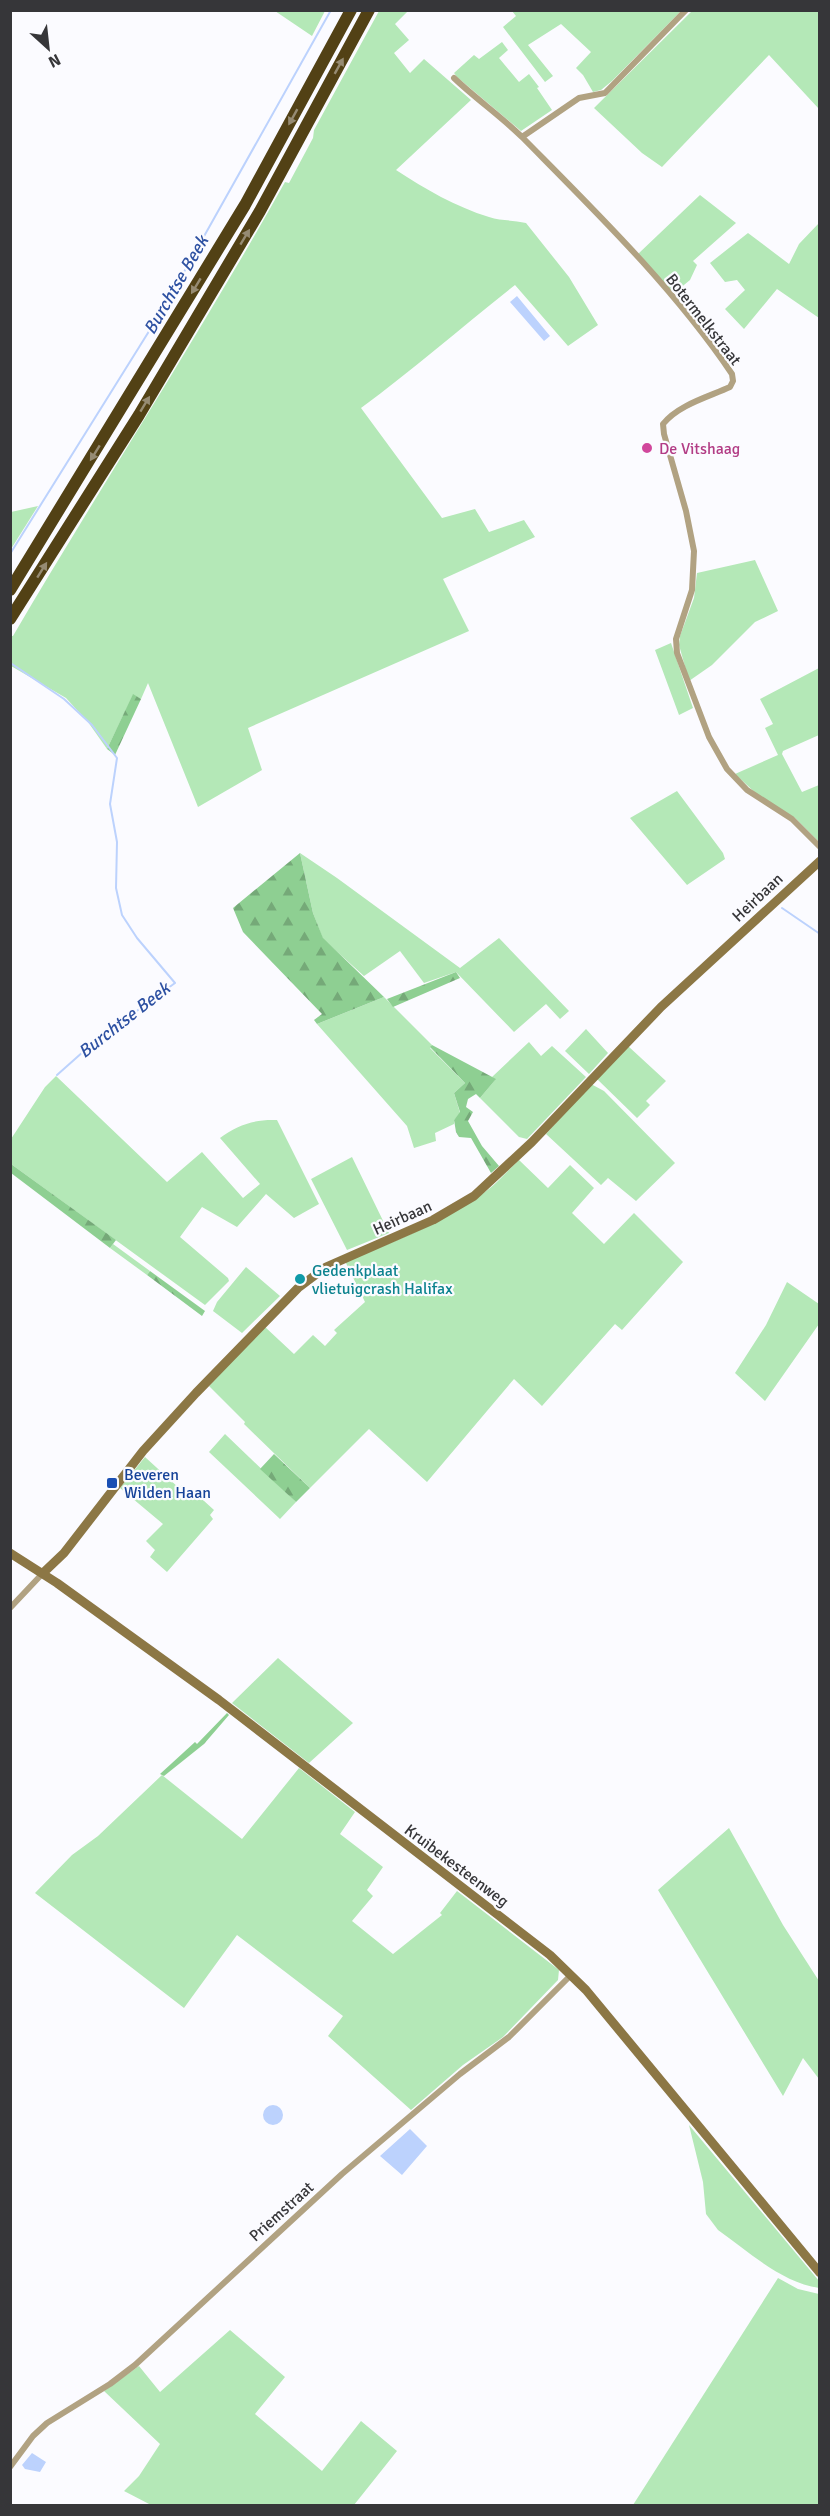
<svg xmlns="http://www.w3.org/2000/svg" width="830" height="2516" font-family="Signika,sans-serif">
<defs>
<pattern id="forest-firs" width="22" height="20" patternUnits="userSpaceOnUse" patternTransform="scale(1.5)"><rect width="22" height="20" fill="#8ecf92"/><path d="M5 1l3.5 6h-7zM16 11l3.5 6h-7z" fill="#75a978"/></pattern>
</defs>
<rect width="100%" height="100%" fill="#fbfbff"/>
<path fill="#b4e8b7" d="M 275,11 L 325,10 L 325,11 L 312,36 Z
M 379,11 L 408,11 L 395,24 L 409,40 L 394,53 L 410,73 L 424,59 L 471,100 L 396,170 C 425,189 456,207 489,217 C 501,221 514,220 526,223 L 569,277 L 598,325 L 568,346 L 515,285 C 463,326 414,369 361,408 L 442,518 L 475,509 L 489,532 L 524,520 L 535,537 L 443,579 L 469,631 L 248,728 L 262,770 L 198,807 L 148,683 L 141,699 L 133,695 L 107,749 L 88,722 L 66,698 L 11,666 L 10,636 L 13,636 C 102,484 199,336 285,182 L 289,183 L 313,138 L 314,130 Z
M 512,11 L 681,11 L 612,81 L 601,90 L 593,92 L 583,75 L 576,68 L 591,52 L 561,24 L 528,45 L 553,76 L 545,82 L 503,27 L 516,16 Z
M 692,11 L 819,11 L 819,109 L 769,55 L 662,167 L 642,153 L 594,108 Z
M 502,42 L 508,50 L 499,58 L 519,82 L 529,74 L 539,87 L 537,88 L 552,110 L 521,131 L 457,77 L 454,73 L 474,55 L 479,59 Z
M 700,195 L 736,223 L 693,261 L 697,265 L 690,280 L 673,294 L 638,254 Z
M 819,223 L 819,318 L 777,289 L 744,329 L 725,309 L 745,290 L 737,280 L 725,282 L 710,263 L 748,233 L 789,264 L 799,244 Z
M 38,506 L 11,549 L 11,512 Z
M 755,560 L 778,611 L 755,622 L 712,665 L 689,681 L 679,645 L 680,636 L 694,598 L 697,573 Z
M 671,643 L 693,708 L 679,715 L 655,650 Z
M 819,668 L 819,735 L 783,751 L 782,754 L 802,792 L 819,785 L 819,842 L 795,818 L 760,797 L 735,774 L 778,755 L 765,728 L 773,724 L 760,699 Z
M 677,791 L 723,853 L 725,859 L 687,885 L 630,818 Z
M 300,853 L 337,878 L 460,968 L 499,938 L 569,1011 L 560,1019 L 546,1004 L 514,1032 L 456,972 L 424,983 L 400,951 L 364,976 L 323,939 L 313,913 Z
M 384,997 L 432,1045 L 430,1048 L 465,1083 L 454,1093 L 460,1113 L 454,1120 L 454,1124 L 435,1133 L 436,1141 L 414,1148 L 407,1126 L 317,1024 Z
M 586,1029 L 608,1053 L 589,1074 L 565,1051 Z
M 529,1042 L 541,1056 L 552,1046 L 586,1077 L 527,1139 L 519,1137 L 480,1098 L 495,1080 L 492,1077 Z
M 628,1046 L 666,1081 L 646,1101 L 650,1105 L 637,1118 L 596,1078 Z
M 56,1076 L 167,1182 L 202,1152 L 243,1198 L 260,1184 L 220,1138 C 237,1125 255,1119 277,1120 L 319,1204 L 294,1218 L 266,1194 L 237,1227 L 202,1207 L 180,1237 L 228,1278 L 229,1281 L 205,1305 L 11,1164 L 11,1139 L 45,1087 Z
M 591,1084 L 604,1091 L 675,1163 L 636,1201 L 608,1178 L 601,1185 L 546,1134 Z
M 352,1157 L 389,1233 L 347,1250 L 311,1179 Z
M 519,1160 L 548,1188 L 570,1165 L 594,1188 L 572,1213 L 604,1244 L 634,1213 L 683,1262 L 622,1330 L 615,1324 L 542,1406 L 514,1379 L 427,1482 L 369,1429 L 310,1488 L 244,1424 L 245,1422 L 209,1386 L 264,1326 L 294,1354 L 313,1335 L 325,1346 L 337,1333 L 334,1330 L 365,1302 L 345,1261 C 392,1243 440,1224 482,1194 C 496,1185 507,1171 519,1160 Z
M 113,1244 L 150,1271 L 147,1275 L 110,1248 Z
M 246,1267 L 280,1296 L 242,1333 L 213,1311 L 217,1302 Z
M 787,1282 L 819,1304 L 819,1324 L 765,1401 L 735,1373 L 766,1325 Z
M 225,1434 L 296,1502 L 280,1519 L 209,1452 Z
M 145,1457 L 179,1488 L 182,1485 L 190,1492 L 192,1490 L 214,1510 L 210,1515 L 213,1519 L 167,1572 L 150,1557 L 155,1550 L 146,1541 L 163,1524 L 120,1488 Z
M 278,1658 L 353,1723 L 309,1763 L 232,1703 Z
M 299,1768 L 355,1812 L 340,1834 L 383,1867 L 367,1890 L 373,1896 L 352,1921 L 393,1954 L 442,1915 L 440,1913 L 457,1891 L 559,1970 L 558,1980 L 503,2037 L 463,2065 L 411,2110 L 328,2036 L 343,2016 L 237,1935 L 184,2008 L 35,1893 L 72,1855 L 98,1836 L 162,1775 L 242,1839 Z
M 729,1828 L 783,1925 L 819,1981 L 819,2079 L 803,2058 L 783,2096 L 658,1890 Z
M 689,2125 L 819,2281 L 819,2288 C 781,2282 749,2252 718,2230 L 706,2214 L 703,2182 Z
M 778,2278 L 798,2289 L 819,2294 L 819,2505 L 633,2505 Z
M 230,2330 L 285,2377 L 255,2414 L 322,2471 L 361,2421 L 397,2451 L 354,2505 L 151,2505 L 124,2491 L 139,2476 L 160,2444 L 104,2391 L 139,2366 L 160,2392 Z"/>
<path fill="url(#forest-firs)" d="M 133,694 L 141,699 L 115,755 L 107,749 Z
M 300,853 L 313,913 L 323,938 L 384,997 L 317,1024 L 314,1020 L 322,1014 L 243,932 L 233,908 Z
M 456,972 L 460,978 L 393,1007 L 387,999 Z
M 432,1045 L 496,1079 L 480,1098 L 476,1094 L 468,1099 L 466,1107 L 473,1112 L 468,1121 L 482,1146 L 499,1166 L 491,1173 L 471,1138 L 459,1137 L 456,1132 L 454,1120 L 460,1112 L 454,1093 L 465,1083 L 430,1047 Z
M 11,1164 L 116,1240 L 110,1248 L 11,1173 Z
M 150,1271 L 205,1311 L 202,1316 L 147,1275 Z
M 274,1454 L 310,1488 L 296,1502 L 260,1469 Z
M 227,1713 L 229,1715 L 204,1744 L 164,1776 L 160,1774 L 195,1742 L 197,1744 Z"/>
<path fill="#bcd2fd" d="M 517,296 L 550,336 L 544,341 L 510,302 Z
M263 2115a10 10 0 1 1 20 0a10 10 0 1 1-20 0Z
M 410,2129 L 427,2146 L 402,2175 L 380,2156 Z
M 32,2453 L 46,2462 L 40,2472 L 25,2469 L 22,2465 Z"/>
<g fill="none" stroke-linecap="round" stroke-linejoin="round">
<path stroke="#bcd2fd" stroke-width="2" d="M 10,554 L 166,304 L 331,10
M 12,664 L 64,699 L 92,725 L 117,758 L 110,804 L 117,842 L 116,888 L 122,915 L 137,938 L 175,983 L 93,1043 L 57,1075
M 782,908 L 820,934"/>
<path stroke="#b1a282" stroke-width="6" d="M 454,78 C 476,99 502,117 523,138 C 596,212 673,287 732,374 L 733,381 L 730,387 C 708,397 678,405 663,424 L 664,434 L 686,511 L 694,551 L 692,590 L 676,639 L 677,653 L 709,737 L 727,769 L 747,790 L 792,819 L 820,847
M 522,137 L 579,98 L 605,93 L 686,10
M 10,1608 L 43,1573
M 10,2467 L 33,2436 L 47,2423 L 110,2384 L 135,2365 L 342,2174 L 460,2074 L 509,2037 L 571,1975"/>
<path stroke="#8c7745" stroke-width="9" d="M 10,1553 L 57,1583 L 219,1700 L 550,1955 L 586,1990 L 820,2273
M 43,1573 L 64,1553 L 143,1451 L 196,1393 L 298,1288 L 326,1267 L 433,1220 L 474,1196 L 532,1142 L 661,1007 L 820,861"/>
<path stroke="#524115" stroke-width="12" d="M 10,590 L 245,205 L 351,10
M 10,619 L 139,415 L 260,211 L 369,10"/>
</g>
<defs><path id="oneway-solid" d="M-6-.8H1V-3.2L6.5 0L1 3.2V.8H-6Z" transform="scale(1.5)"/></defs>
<g fill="#968b73">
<use href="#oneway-solid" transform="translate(339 66) rotate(-61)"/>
<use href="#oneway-solid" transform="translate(293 117) rotate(119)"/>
<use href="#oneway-solid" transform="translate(245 237) rotate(-59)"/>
<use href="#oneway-solid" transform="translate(196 286) rotate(121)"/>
<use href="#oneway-solid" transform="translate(145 404) rotate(-59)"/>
<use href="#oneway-solid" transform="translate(95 453) rotate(122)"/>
<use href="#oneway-solid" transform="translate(42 570) rotate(-58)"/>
</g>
<circle fill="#d1479c" stroke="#fbfbff" stroke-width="2" cx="647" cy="448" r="6"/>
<circle fill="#0f9aa8" stroke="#fbfbff" stroke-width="2" cx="300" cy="1279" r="6"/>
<rect fill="#1a4fb4" stroke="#fbfbff" stroke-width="2" x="106" y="1477" width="12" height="12" rx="3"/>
<g text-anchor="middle" stroke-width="4.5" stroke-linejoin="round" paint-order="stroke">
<g font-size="16" fill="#363639" stroke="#fbfbff">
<text transform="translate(704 319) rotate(52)" y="6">Botermelkstraat</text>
<text transform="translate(757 897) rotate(-43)" y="6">Heirbaan</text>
<text transform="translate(402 1217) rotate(-24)" y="6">Heirbaan</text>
<text transform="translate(457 1865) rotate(37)" y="6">Kruibekesteenweg</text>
<text transform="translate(281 2211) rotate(-42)" y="6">Priemstraat</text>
</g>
<g font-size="16" fill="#b23c85" stroke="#fbfbff" text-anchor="start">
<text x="659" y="454">De Vitshaag</text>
</g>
<g font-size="16" fill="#0d838f" stroke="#fbfbff" text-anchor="start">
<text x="312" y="1276">Gedenkplaat<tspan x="312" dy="18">vlietuigcrash Halifax</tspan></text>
</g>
<g font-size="16" fill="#164399" stroke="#fbfbff" text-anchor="start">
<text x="124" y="1480">Beveren<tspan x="124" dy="18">Wilden Haan</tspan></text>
</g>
<g font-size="18" font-style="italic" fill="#2e51a2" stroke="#fbfbff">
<text transform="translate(176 285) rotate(-60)" y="6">Burchtse Beek</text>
<text transform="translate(124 1020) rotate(-38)" y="6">Burchtse Beek</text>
</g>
</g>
<rect width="830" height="2516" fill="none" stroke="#363639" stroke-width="24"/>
<g transform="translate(48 48) rotate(153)" stroke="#fbfbff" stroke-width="4.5" paint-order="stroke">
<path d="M0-4.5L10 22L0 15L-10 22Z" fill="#363639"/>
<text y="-9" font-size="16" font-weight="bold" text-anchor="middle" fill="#363639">N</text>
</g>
</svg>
